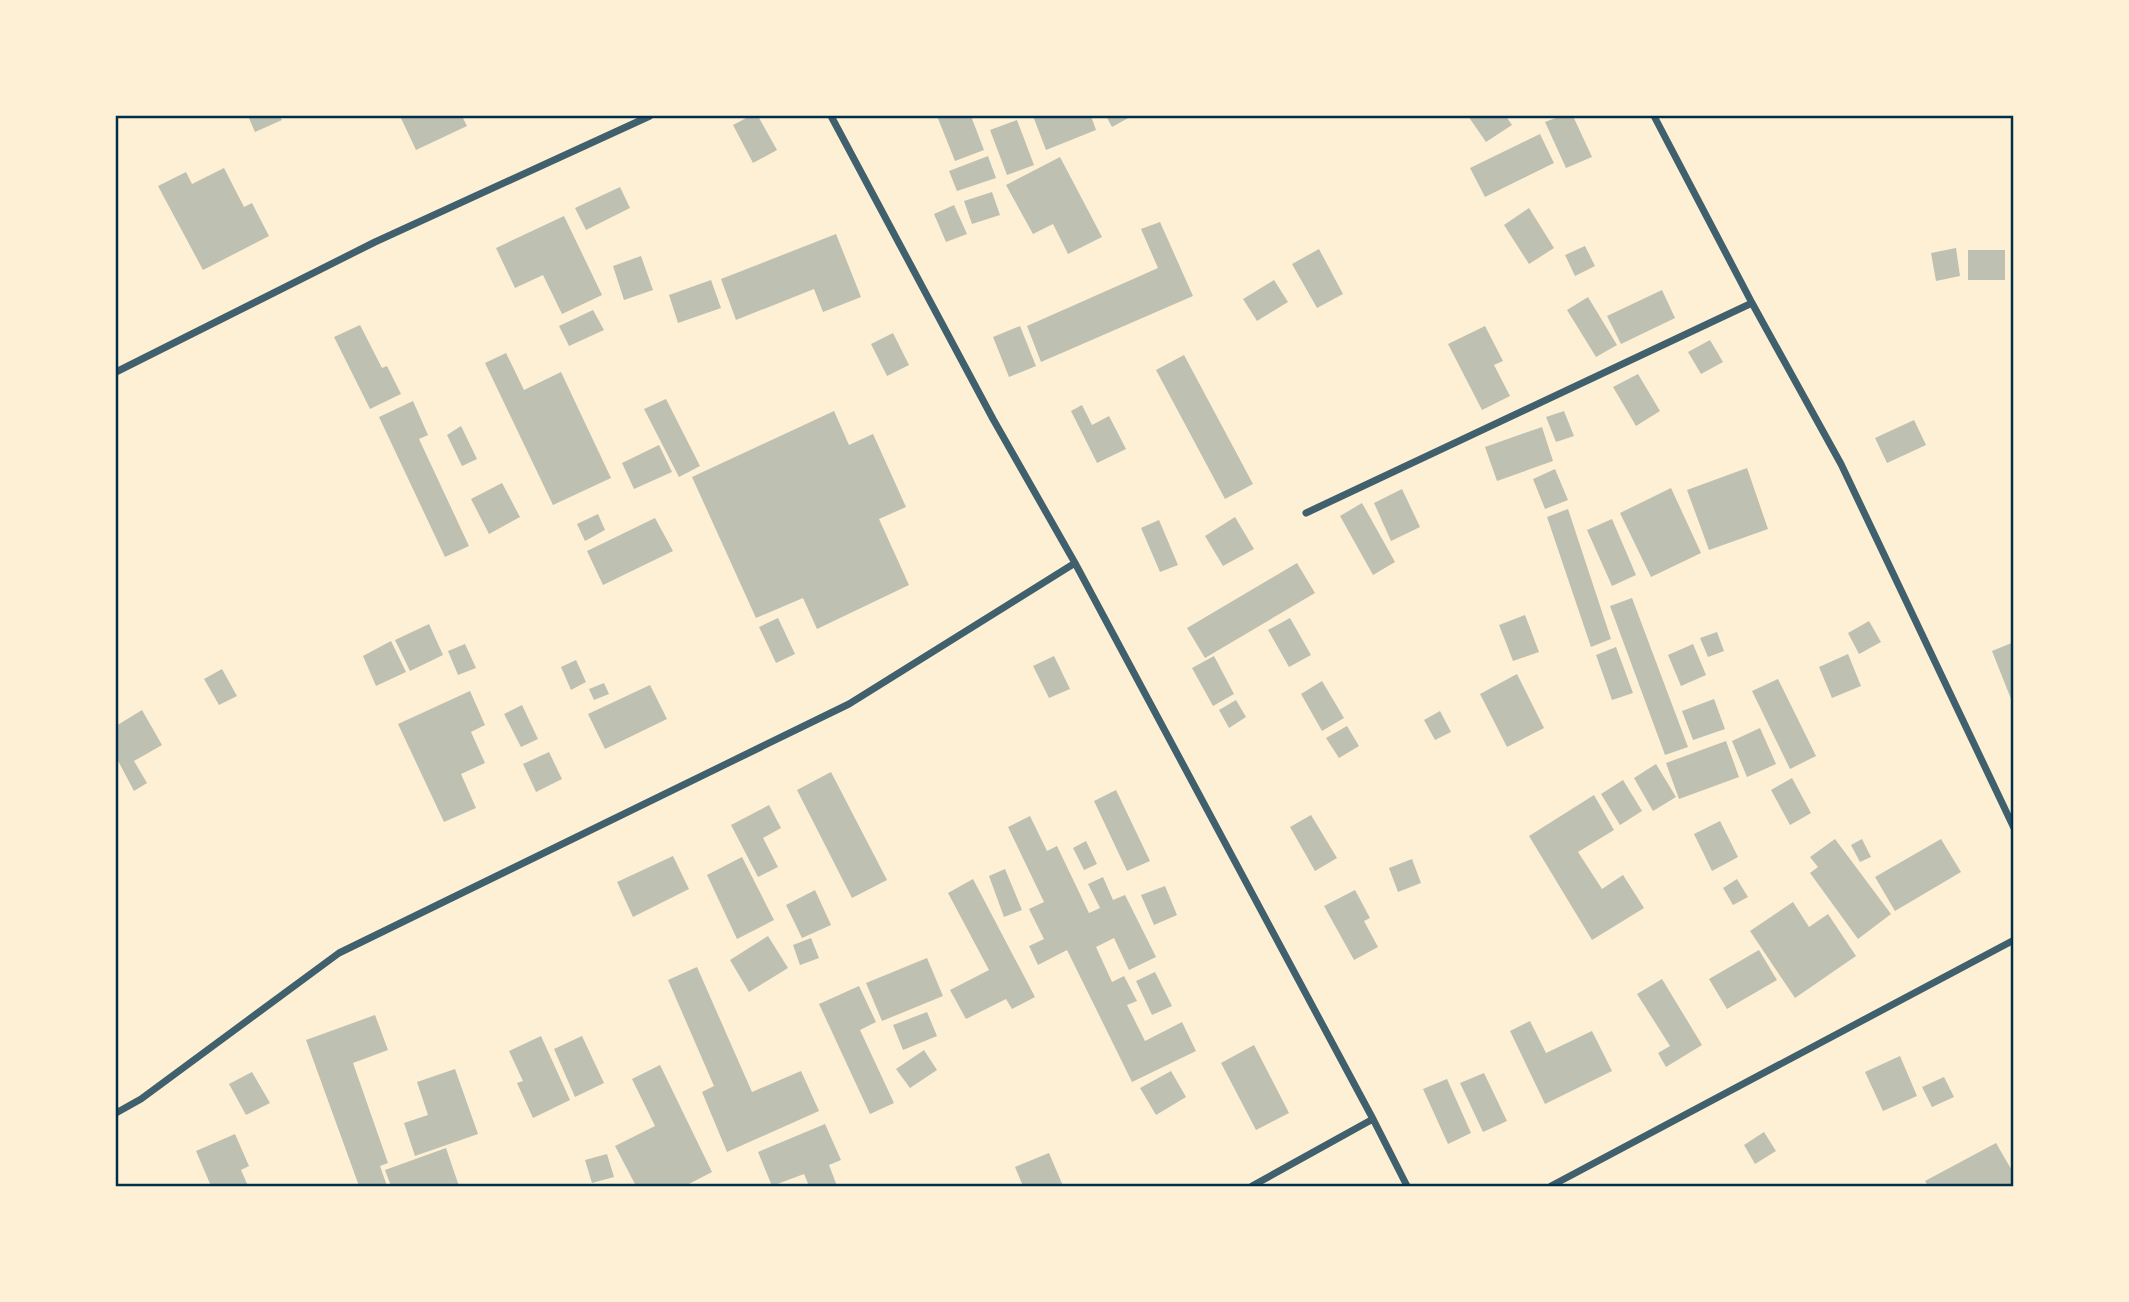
<svg xmlns="http://www.w3.org/2000/svg" width="2129" height="1302" font-family="Roboto,sans-serif">
<rect width="100%" height="100%" fill="#fdf0d5"/>
<path fill="#bec0b2" d="M 248,116 L 280,116 L 282,120 L 255,132 Z
M 400,116 L 462,116 L 467,126 L 416,150 Z
M 750,116 L 758,116 L 777,150 L 753,163 L 733,125 Z
M 937,116 L 971,116 L 984,150 L 955,161 Z
M 1033,116 L 1091,116 L 1096,130 L 1046,150 Z
M 1106,116 L 1132,116 L 1112,127 Z
M 1468,116 L 1506,116 L 1512,125 L 1486,142 Z
M 1561,116 L 1573,116 L 1592,157 L 1566,168 L 1545,122 Z
M 1017,120 L 1034,165 L 1007,175 L 990,130 Z
M 1540,134 L 1554,163 L 1485,197 L 1470,168 Z
M 988,156 L 996,178 L 957,191 L 949,171 Z
M 1060,157 L 1102,237 L 1068,254 L 1053,224 L 1033,234 L 1006,185 Z
M 224,168 L 244,207 L 252,203 L 269,236 L 203,270 L 158,186 L 186,172 L 192,184 Z
M 620,187 L 630,208 L 586,230 L 575,208 Z
M 992,192 L 1000,215 L 972,224 L 964,201 Z
M 954,205 L 967,234 L 946,242 L 934,214 Z
M 1529,208 L 1554,248 L 1529,264 L 1504,225 Z
M 564,216 L 602,295 L 562,314 L 543,275 L 515,288 L 496,248 Z
M 1160,222 L 1193,296 L 1041,362 L 1027,326 L 1158,268 L 1141,229 Z
M 836,234 L 861,297 L 823,312 L 814,289 L 736,320 L 721,279 Z
M 1585,246 L 1595,266 L 1575,276 L 1565,255 Z
M 1956,248 L 1960,276 L 1936,281 L 1931,253 Z
M 1319,249 L 1343,294 L 1317,308 L 1292,264 Z
M 1968,250 L 2005,250 L 2005,280 L 1968,280 Z
M 641,256 L 653,290 L 624,300 L 613,266 Z
M 711,280 L 721,308 L 678,323 L 669,295 Z
M 1274,280 L 1288,302 L 1257,321 L 1243,299 Z
M 1662,290 L 1675,318 L 1621,344 L 1607,316 Z
M 1588,297 L 1617,345 L 1596,357 L 1567,310 Z
M 593,310 L 604,330 L 569,346 L 559,326 Z
M 360,325 L 382,368 L 387,366 L 401,394 L 370,409 L 334,337 Z
M 1020,326 L 1036,366 L 1009,377 L 993,337 Z
M 1485,326 L 1503,361 L 1494,365 L 1510,396 L 1482,410 L 1448,344 Z
M 893,333 L 909,365 L 887,376 L 871,344 Z
M 1710,340 L 1723,362 L 1701,374 L 1688,352 Z
M 506,353 L 524,390 L 561,372 L 611,478 L 553,505 L 485,363 Z
M 1184,355 L 1253,484 L 1225,499 L 1156,370 Z
M 1638,374 L 1660,411 L 1636,426 L 1613,387 Z
M 666,399 L 700,466 L 679,477 L 644,409 Z
M 413,401 L 428,435 L 419,439 L 469,546 L 445,557 L 379,417 Z
M 1082,405 L 1092,425 L 1109,416 L 1126,449 L 1097,463 L 1071,411 Z
M 834,411 L 849,445 L 873,434 L 906,507 L 879,519 L 909,585 L 817,629 L 803,598 L 756,618 L 692,477 Z
M 1564,411 L 1574,436 L 1556,442 L 1546,417 Z
M 1914,420 L 1926,445 L 1887,463 L 1875,438 Z
M 461,426 L 477,459 L 462,466 L 447,435 Z
M 1542,427 L 1553,461 L 1497,481 L 1485,447 Z
M 659,445 L 672,472 L 634,489 L 622,463 Z
M 1747,468 L 1768,529 L 1709,550 L 1687,490 Z
M 1555,469 L 1568,500 L 1545,509 L 1533,479 Z
M 502,483 L 520,517 L 489,534 L 471,499 Z
M 1671,488 L 1701,553 L 1651,577 L 1620,513 Z
M 1402,489 L 1420,527 L 1391,541 L 1374,503 Z
M 1362,503 L 1395,562 L 1373,575 L 1340,516 Z
M 1568,509 L 1611,639 L 1591,647 L 1547,517 Z
M 598,514 L 605,530 L 585,541 L 577,524 Z
M 1235,517 L 1254,549 L 1223,566 L 1205,536 Z
M 655,518 L 673,551 L 603,585 L 587,551 Z
M 1612,519 L 1636,575 L 1612,586 L 1587,530 Z
M 1159,520 L 1178,565 L 1160,572 L 1141,528 Z
M 1297,563 L 1315,593 L 1205,658 L 1187,628 Z
M 1632,598 L 1688,747 L 1665,755 L 1610,606 Z
M 1525,615 L 1539,652 L 1513,661 L 1499,625 Z
M 778,618 L 795,654 L 776,663 L 759,627 Z
M 1290,618 L 1311,655 L 1289,667 L 1268,630 Z
M 1869,621 L 1881,642 L 1859,654 L 1848,633 Z
M 429,624 L 443,655 L 410,671 L 395,640 Z
M 1717,632 L 1724,651 L 1708,657 L 1700,638 Z
M 391,641 L 406,672 L 376,686 L 363,656 Z
M 2014,642 L 2014,704 L 2013,704 L 1992,651 Z
M 465,644 L 476,668 L 458,675 L 448,651 Z
M 1693,644 L 1706,675 L 1681,686 L 1668,655 Z
M 1616,647 L 1633,693 L 1612,700 L 1596,655 Z
M 1848,654 L 1861,686 L 1832,698 L 1819,667 Z
M 1054,656 L 1070,689 L 1049,698 L 1033,666 Z
M 1214,656 L 1234,694 L 1213,706 L 1192,668 Z
M 576,660 L 586,682 L 571,690 L 561,667 Z
M 222,669 L 237,696 L 219,705 L 204,679 Z
M 1517,674 L 1544,728 L 1507,747 L 1480,694 Z
M 1778,679 L 1816,756 L 1790,769 L 1752,691 Z
M 1322,681 L 1344,718 L 1322,731 L 1301,694 Z
M 604,683 L 609,694 L 594,700 L 589,689 Z
M 650,685 L 667,719 L 605,749 L 588,714 Z
M 470,691 L 485,725 L 471,732 L 485,763 L 461,774 L 476,808 L 444,822 L 398,724 Z
M 1714,699 L 1725,729 L 1693,740 L 1682,711 Z
M 1236,700 L 1246,717 L 1229,728 L 1219,710 Z
M 522,705 L 538,739 L 521,747 L 504,714 Z
M 142,710 L 162,745 L 134,761 L 147,783 L 134,791 L 116,757 L 116,726 Z
M 1440,711 L 1451,732 L 1435,740 L 1424,720 Z
M 1347,726 L 1359,746 L 1339,758 L 1326,738 Z
M 1760,728 L 1776,764 L 1747,777 L 1732,741 Z
M 1726,741 L 1739,777 L 1679,799 L 1666,763 Z
M 549,752 L 562,779 L 536,792 L 523,764 Z
M 1656,764 L 1676,797 L 1653,811 L 1634,778 Z
M 831,772 L 887,880 L 852,898 L 797,790 Z
M 1792,778 L 1811,813 L 1790,825 L 1771,790 Z
M 1623,780 L 1642,811 L 1620,825 L 1601,794 Z
M 1116,790 L 1150,861 L 1127,871 L 1094,801 Z
M 1594,795 L 1614,830 L 1578,852 L 1602,889 L 1623,875 L 1644,908 L 1592,940 L 1529,836 Z
M 769,805 L 781,828 L 763,838 L 778,867 L 758,877 L 731,825 Z
M 1311,815 L 1337,858 L 1315,871 L 1290,827 Z
M 1030,816 L 1047,851 L 1057,846 L 1089,913 L 1100,908 L 1088,884 L 1103,877 L 1113,900 L 1125,895 L 1156,957 L 1129,970 L 1114,938 L 1096,947 L 1112,982 L 1124,976 L 1137,1001 L 1127,1005 L 1145,1041 L 1182,1022 L 1196,1051 L 1132,1082 L 1067,950 L 1038,965 L 1029,946 L 1044,939 L 1029,909 L 1044,902 L 1008,827 Z
M 1720,821 L 1738,857 L 1712,871 L 1694,834 Z
M 1835,839 L 1891,914 L 1858,939 L 1810,873 L 1818,867 L 1810,857 Z
M 1862,839 L 1871,857 L 1860,862 L 1851,845 Z
M 1941,839 L 1961,872 L 1895,911 L 1875,877 Z
M 1086,841 L 1097,864 L 1084,870 L 1073,848 Z
M 673,856 L 689,889 L 633,917 L 617,882 Z
M 742,857 L 774,920 L 737,939 L 707,875 Z
M 1412,859 L 1421,883 L 1398,892 L 1389,868 Z
M 1005,869 L 1022,910 L 1004,917 L 989,876 Z
M 973,879 L 1035,997 L 1012,1009 L 1006,999 L 966,1019 L 950,990 L 989,970 L 948,893 Z
M 1737,879 L 1748,897 L 1733,905 L 1723,888 Z
M 1165,886 L 1177,915 L 1154,925 L 1141,895 Z
M 815,890 L 831,925 L 802,938 L 786,905 Z
M 1355,890 L 1370,918 L 1364,921 L 1378,947 L 1354,960 L 1324,906 Z
M 1793,902 L 1809,927 L 1828,914 L 1856,956 L 1795,998 L 1750,931 Z
M 768,936 L 788,968 L 749,992 L 730,960 Z
M 811,938 L 819,958 L 800,965 L 793,945 Z
M 1759,950 L 1777,980 L 1727,1009 L 1709,979 Z
M 927,958 L 943,996 L 882,1021 L 866,983 Z
M 697,967 L 752,1092 L 801,1071 L 819,1111 L 727,1152 L 702,1092 L 714,1086 L 668,980 Z
M 1155,972 L 1172,1006 L 1152,1015 L 1136,981 Z
M 1662,979 L 1702,1045 L 1666,1067 L 1658,1053 L 1670,1046 L 1637,994 Z
M 859,986 L 876,1022 L 860,1030 L 894,1103 L 870,1114 L 819,1004 Z
M 927,1012 L 937,1036 L 903,1050 L 893,1025 Z
M 375,1015 L 388,1050 L 353,1063 L 388,1163 L 380,1166 L 387,1186 L 359,1186 L 306,1040 Z
M 1530,1021 L 1546,1053 L 1592,1031 L 1612,1071 L 1545,1104 L 1510,1031 Z
M 541,1036 L 570,1100 L 533,1118 L 517,1083 L 523,1081 L 509,1051 Z
M 582,1036 L 604,1083 L 575,1097 L 554,1049 Z
M 1254,1045 L 1289,1113 L 1256,1130 L 1221,1063 Z
M 924,1050 L 937,1070 L 910,1088 L 896,1069 Z
M 1900,1056 L 1917,1096 L 1883,1111 L 1865,1072 Z
M 660,1065 L 712,1172 L 685,1186 L 636,1186 L 615,1146 L 655,1126 L 632,1079 Z
M 455,1069 L 478,1134 L 415,1156 L 404,1123 L 428,1115 L 417,1082 Z
M 1171,1071 L 1186,1097 L 1156,1115 L 1140,1088 Z
M 252,1072 L 270,1103 L 246,1115 L 229,1084 Z
M 1484,1073 L 1507,1121 L 1483,1132 L 1460,1083 Z
M 1944,1077 L 1954,1097 L 1932,1107 L 1922,1087 Z
M 1447,1079 L 1471,1133 L 1448,1144 L 1423,1089 Z
M 825,1124 L 841,1160 L 829,1165 L 837,1186 L 809,1186 L 804,1174 L 772,1186 L 758,1152 Z
M 1764,1132 L 1776,1151 L 1755,1164 L 1744,1145 Z
M 235,1134 L 249,1166 L 241,1170 L 248,1186 L 211,1186 L 196,1151 Z
M 1996,1143 L 2014,1174 L 2014,1186 L 1928,1186 L 1925,1181 Z
M 446,1148 L 459,1186 L 391,1186 L 385,1170 Z
M 1049,1153 L 1063,1186 L 1023,1186 L 1015,1167 Z
M 607,1154 L 614,1177 L 592,1183 L 585,1160 Z"/>
<g fill="none" stroke-linecap="round" stroke-linejoin="round">
<path stroke="#3f606c" stroke-width="7" d="M 831,116 L 993,419 L 1075,563 L 1373,1119 L 1407,1186
M 1654,116 L 1752,303 L 1841,464 L 2014,828
M 116,372 L 375,242 L 650,116
M 1306,513 L 1752,303
M 116,1113 L 141,1099 L 339,953 L 849,704 L 1075,563
M 1252,1186 L 1373,1119
M 1551,1186 L 2014,940"/>
</g>
<rect width="2129" height="1302" fill="none" stroke="#fdf0d5" stroke-width="234"/>
<rect x="117" y="117" width="1895" height="1068" fill="none" stroke="#003049" stroke-width="2.5"/>
</svg>
